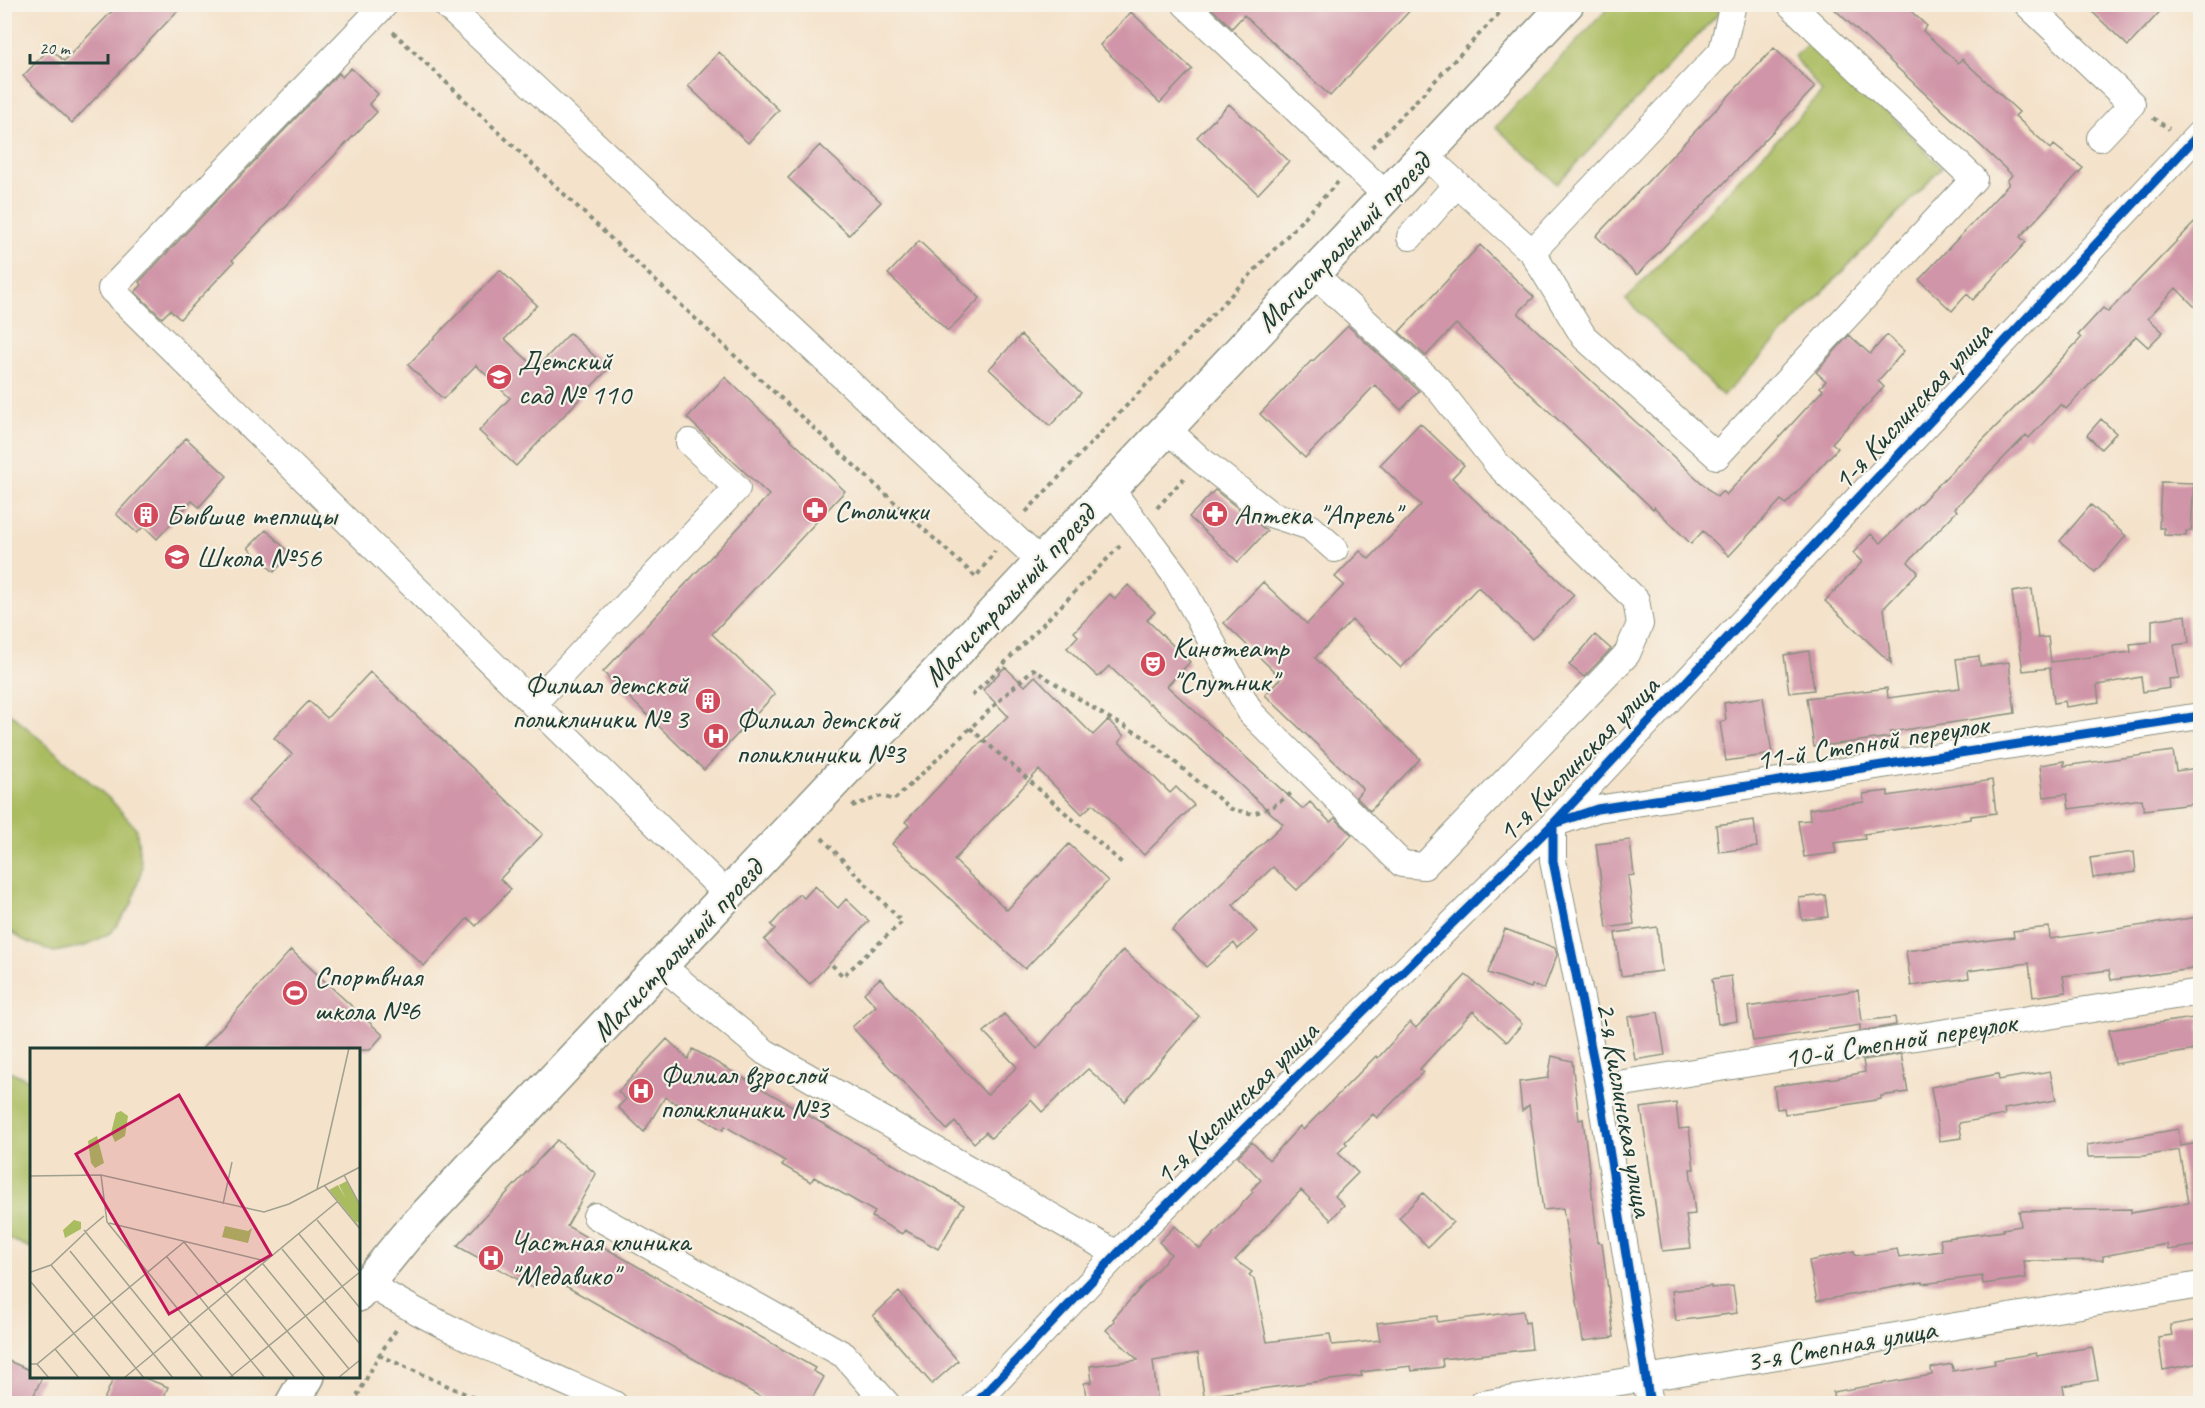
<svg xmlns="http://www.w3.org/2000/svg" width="2205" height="1408" font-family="Caveat,sans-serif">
<rect width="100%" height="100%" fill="#f7f3e8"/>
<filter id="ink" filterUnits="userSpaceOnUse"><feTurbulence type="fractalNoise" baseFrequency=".0167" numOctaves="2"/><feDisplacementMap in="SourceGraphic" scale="12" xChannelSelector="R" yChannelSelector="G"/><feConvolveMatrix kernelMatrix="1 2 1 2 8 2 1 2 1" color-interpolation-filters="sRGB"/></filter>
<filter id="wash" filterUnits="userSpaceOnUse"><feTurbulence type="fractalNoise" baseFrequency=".008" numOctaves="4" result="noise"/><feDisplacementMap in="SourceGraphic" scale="24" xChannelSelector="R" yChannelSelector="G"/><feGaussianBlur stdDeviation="1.35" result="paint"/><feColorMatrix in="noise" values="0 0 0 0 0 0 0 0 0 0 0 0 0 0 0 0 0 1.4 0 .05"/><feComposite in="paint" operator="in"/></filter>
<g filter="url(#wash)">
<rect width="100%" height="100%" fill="#f4e2ca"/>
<path fill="#aabc60" stroke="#647c4a" stroke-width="1.5" d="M 1611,5 L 1715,5 L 1721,11 L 1557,184 L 1496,127 Z
M 1816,37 L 1942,168 L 1723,396 L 1626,299 L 1822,92 L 1794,56 Z
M 5,709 L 111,800 L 136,828 L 142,868 L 132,904 L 112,932 L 85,946 L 54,952 L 23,940 L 5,927 Z
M 5,1069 L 31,1081 L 31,1248 L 5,1237 Z"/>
<g id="blocks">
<path fill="#d095a8" d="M 119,4 L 184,4 L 72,123 L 23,76 L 50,48 L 64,61 Z
M 1207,4 L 1416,4 L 1330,96 L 1244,15 L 1232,28 Z
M 1829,4 L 1903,4 L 1927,26 L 1923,31 L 1958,63 L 1962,59 L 2019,112 L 2015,116 L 2051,149 L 2054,145 L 2083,168 L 2020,237 L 2026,242 L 1973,300 L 1967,294 L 1952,311 L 1919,280 L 2009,184 L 2007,181 L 2012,175 Z
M 2084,4 L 2167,4 L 2128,46 Z
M 1131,12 L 1192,69 L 1160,103 L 1100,45 Z
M 1774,48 L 1815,87 L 1637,275 L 1596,236 Z
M 719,52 L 779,110 L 748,143 L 688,86 Z
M 351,68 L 378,94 L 369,104 L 377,112 L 232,260 L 234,262 L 180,319 L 170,310 L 162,318 L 135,292 L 142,285 L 139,282 L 339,73 L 342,77 Z
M 1229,104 L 1289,161 L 1258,194 L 1197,137 Z
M 820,145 L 881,202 L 849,235 L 788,178 Z
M 2200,217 L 2200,312 L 2176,288 L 2148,318 L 2163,332 L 2148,347 L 2136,336 L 2066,409 L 2061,404 L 2029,438 L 2026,435 L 1955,508 L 1957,511 L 1908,562 L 1918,572 L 1884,608 L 1891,663 L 1825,601 L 1862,562 L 1853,553 L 1871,534 L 1881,543 L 2039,383 L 2081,338 L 2078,335 L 2103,308 L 2108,312 Z
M 919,241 L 980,298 L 948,331 L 888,274 Z
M 1480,245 L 1534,297 L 1518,313 L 1717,497 L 1722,491 L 1726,495 L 1823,390 L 1820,387 L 1826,381 L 1816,372 L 1849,335 L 1870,354 L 1887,335 L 1904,351 L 1878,381 L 1884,387 L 1832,443 L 1838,448 L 1786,504 L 1781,500 L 1729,556 L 1703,531 L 1691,544 L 1654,507 L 1653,509 L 1456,324 L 1426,356 L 1399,332 Z
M 500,270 L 537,305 L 505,339 L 536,368 L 570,333 L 608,369 L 516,466 L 479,431 L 510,398 L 476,365 L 443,399 L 408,365 Z
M 1348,326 L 1419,391 L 1401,410 L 1375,385 L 1305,458 L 1260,414 L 1312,360 L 1313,361 Z
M 1021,335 L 1081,393 L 1050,426 L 989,369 Z
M 725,377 L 845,491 L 712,634 L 775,694 L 704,770 L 603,672 L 769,495 L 687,418 Z
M 2101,419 L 2116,433 L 2101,449 L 2087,435 Z
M 1420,423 L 1464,465 L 1452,478 L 1574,595 L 1532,639 L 1478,587 L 1401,668 L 1352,620 L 1315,658 L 1420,759 L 1370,811 L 1356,797 L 1363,789 L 1265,695 L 1281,678 L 1224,623 L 1263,582 L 1307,624 L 1344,585 L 1335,577 L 1360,551 L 1369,559 L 1421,505 L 1380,465 Z
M 186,438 L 227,476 L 199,507 L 192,501 L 157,539 L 144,526 L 137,533 L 116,514 Z
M 2161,482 L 2194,483 L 2191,531 L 2186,531 L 2186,536 L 2164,535 L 2164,528 L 2159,528 Z
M 1215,490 L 1267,531 L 1238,562 L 1189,517 Z
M 2091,505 L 2126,536 L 2095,572 L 2060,541 Z
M 266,530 L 291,554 L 274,572 L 248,548 Z
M 1128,585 L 1155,612 L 1147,620 L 1190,662 L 1167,686 L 1303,809 L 1310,802 L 1330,822 L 1335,818 L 1352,835 L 1297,890 L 1273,867 L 1233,905 L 1257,932 L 1238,949 L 1234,943 L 1206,967 L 1172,930 L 1283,824 L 1150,703 L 1149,704 L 1109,666 L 1098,677 L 1067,648 L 1078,636 L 1074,632 L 1110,594 L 1115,599 Z
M 2032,589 L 2038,638 L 2048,637 L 2051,662 L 2131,652 L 2130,644 L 2152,642 L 2152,620 L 2186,615 L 2189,643 L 2174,645 L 2179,678 L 2169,679 L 2170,688 L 2143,692 L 2141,677 L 2097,685 L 2099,702 L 2066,707 L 2065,701 L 2054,703 L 2050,668 L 2023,671 L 2012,592 Z
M 1595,635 L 1611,649 L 1584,677 L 1569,665 Z
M 1809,651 L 1814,690 L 1789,693 L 1784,655 Z
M 1979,656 L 1980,666 L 2009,662 L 2015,713 L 1890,732 L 1891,737 L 1814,747 L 1807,698 L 1887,688 L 1888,698 L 1960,688 L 1956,659 Z
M 1005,667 L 1025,686 L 1035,676 L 1093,735 L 1108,720 L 1124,736 L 1119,742 L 1170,793 L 1176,787 L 1194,805 L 1144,855 L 1093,804 L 1082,814 L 1039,770 L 954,860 L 1007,910 L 1069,844 L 1108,881 L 1025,969 L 892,844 L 909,825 L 905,822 L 975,748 L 1008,716 L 983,690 Z
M 370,672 L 543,834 L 500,879 L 511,889 L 476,926 L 468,918 L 424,966 L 248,801 L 292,754 L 274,738 L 309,701 L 327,718 Z
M 1763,697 L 1772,754 L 1726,761 L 1720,722 L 1726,720 L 1724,703 Z
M 2173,751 L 2176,771 L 2198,768 L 2200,803 L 2144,810 L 2142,799 L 2069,809 L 2067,794 L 2044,797 L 2040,765 L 2064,761 L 2064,766 Z
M 1992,780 L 1996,813 L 1971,816 L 1971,819 L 1864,834 L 1865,839 L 1834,843 L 1836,853 L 1804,857 L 1798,821 L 1810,820 L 1809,809 L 1864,802 L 1863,794 L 1888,791 L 1888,796 Z
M 1754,820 L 1757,847 L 1719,852 L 1716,825 Z
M 1630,840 L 1634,875 L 1628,876 L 1634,924 L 1607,928 L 1596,844 Z
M 2134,852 L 2136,872 L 2093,878 L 2090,858 Z
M 815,886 L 838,908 L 846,899 L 869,921 L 810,984 L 764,940 L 775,929 L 771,925 L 799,894 L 804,898 Z
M 1825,895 L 1828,917 L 1802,920 L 1799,898 Z
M 2198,917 L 2200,937 L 2200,968 L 2111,980 L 2109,970 L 2063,976 L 2066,992 L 2033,997 L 2029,963 L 1968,971 L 1969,978 L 1911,986 L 1906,951 L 2014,937 L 2013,931 L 2049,927 L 2050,939 Z
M 1657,927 L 1662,971 L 1621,976 L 1615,933 Z
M 1505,929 L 1555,948 L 1557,955 L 1544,989 L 1532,985 L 1531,988 L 1488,973 Z
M 291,950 L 383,1035 L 370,1050 L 201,1050 Z
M 1123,950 L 1199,1016 L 1125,1102 L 1088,1069 L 1042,1112 L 1031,1100 L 991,1138 L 986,1132 L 974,1143 L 955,1122 L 947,1130 L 852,1027 L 876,1006 L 864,993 L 880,978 L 987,1095 L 1017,1067 L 984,1032 L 1004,1014 L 1037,1049 Z
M 1466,975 L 1522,1024 L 1507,1042 L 1473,1011 L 1420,1069 L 1423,1072 L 1377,1118 L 1373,1114 L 1345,1142 L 1347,1144 L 1338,1153 L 1358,1173 L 1335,1196 L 1344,1205 L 1331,1220 L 1301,1190 L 1235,1260 L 1252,1272 L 1249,1275 L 1254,1279 L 1267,1342 L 1330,1334 L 1332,1345 L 1354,1343 L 1380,1340 L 1377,1323 L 1437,1316 L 1437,1322 L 1523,1311 L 1525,1323 L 1529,1322 L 1532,1349 L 1442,1359 L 1443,1367 L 1412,1371 L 1411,1366 L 1361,1372 L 1362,1376 L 1204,1396 L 1198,1353 L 1153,1361 L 1158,1404 L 1087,1404 L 1084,1383 L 1092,1382 L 1090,1366 L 1138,1360 L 1106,1330 L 1115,1321 L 1113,1319 L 1171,1254 L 1159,1242 L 1175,1226 L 1200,1249 L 1253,1192 L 1251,1190 L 1261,1180 L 1238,1156 L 1252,1142 L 1269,1160 L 1300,1126 L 1303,1130 L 1376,1056 L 1378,1058 L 1410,1022 L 1416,1028 Z
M 1731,976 L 1737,1021 L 1718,1024 L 1712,979 Z
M 1858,990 L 1862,1021 L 1895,1017 L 1896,1025 L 1860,1031 L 1860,1025 L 1753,1041 L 1748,1007 Z
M 1658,1012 L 1665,1055 L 1635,1060 L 1628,1017 Z
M 2200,1017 L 2200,1049 L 2115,1064 L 2109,1030 Z
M 667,1039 L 688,1059 L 693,1049 L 964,1205 L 938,1249 L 905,1230 L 902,1234 L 872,1217 L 875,1212 L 814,1177 L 811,1182 L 782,1165 L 785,1161 L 725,1126 L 723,1130 L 665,1097 L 644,1132 L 618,1107 L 626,1099 L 618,1092 Z
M 1901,1054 L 1908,1092 L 1881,1096 L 1881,1099 L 1816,1110 L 1785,1114 L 1784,1108 L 1777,1109 L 1774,1086 L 1835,1078 L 1865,1072 L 1863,1060 Z
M 1552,1056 L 1572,1061 L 1579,1120 L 1583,1119 L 1598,1243 L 1602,1243 L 1614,1337 L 1583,1341 L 1563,1208 L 1543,1210 L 1529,1105 L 1522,1111 L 1519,1082 L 1548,1078 Z
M 2050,1071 L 2056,1100 L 2004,1109 L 2005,1115 L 1959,1123 L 1962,1138 L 1940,1141 L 1931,1087 L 1998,1074 L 1999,1080 Z
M 1676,1103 L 1679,1129 L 1689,1128 L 1694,1169 L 1690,1169 L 1695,1214 L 1686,1215 L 1691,1248 L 1662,1251 L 1641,1108 Z
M 2178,1129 L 2181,1146 L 2200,1143 L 2200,1245 L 2168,1250 L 2167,1244 L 2103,1256 L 2103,1260 L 2024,1261 L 2026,1278 L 1983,1284 L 1982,1276 L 1923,1284 L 1923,1282 L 1817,1301 L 1809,1261 L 1854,1251 L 1855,1256 L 1897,1249 L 1899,1257 L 1942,1251 L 1940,1239 L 2003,1231 L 2003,1229 L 2021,1226 L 2019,1211 L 2131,1209 L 2131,1213 L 2188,1203 L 2179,1150 L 2144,1156 L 2088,1157 L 2087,1145 Z
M 557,1140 L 596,1174 L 567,1226 L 815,1368 L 813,1371 L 824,1377 L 809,1404 L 773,1404 L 541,1272 L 532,1287 L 457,1246 Z
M 1423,1193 L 1453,1222 L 1428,1247 L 1399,1218 Z
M 1711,1286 L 1711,1288 L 1733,1286 L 1737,1313 L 1676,1321 L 1672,1291 Z
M 899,1292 L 958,1361 L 932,1384 L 873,1316 Z
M 2198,1320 L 2200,1334 L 2200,1363 L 2163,1370 L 2158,1337 L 2172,1335 L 2170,1325 Z
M 2092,1347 L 2098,1380 L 2063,1386 L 2065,1397 L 2026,1404 L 1834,1404 L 1833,1392 L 1932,1375 L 1931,1368 L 1952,1364 L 1953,1371 L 1995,1364 L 1994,1360 L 2036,1353 L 2037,1356 Z
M 4,1359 L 32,1371 L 32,1377 L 42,1377 L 30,1404 L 4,1404 Z
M 114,1377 L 142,1377 L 168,1387 L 161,1404 L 102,1404 Z"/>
</g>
</g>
<g filter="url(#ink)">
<use href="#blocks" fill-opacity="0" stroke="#8a907f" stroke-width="1.5"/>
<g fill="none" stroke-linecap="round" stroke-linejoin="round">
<g stroke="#8a907f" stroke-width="28">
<path id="minor" d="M 385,4 L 111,289 L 728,895
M 445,4 L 1041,562
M 1185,4 L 1386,195
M 2027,4 L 2132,104 L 2100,138
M 1425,155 L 1532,252 L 1722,51 L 1733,4
M 1410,237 L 1457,184
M 1532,252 L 1584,337 L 1717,456 L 1974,179 L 1790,4
M 1166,428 L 1201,460 L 1270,514 L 1310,527 L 1335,549
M 1110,488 L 1175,575 L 1251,713 L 1402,864 L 1424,866 L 1627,654 L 1640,624 L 1636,600 L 1498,465 L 1437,387 L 1313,273
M 533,704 L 737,488 L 689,442
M 662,966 L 765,1052 L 1117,1254
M 1599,1087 L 2200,992
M 596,1216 L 844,1355 L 887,1404
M 367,1283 C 446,1331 530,1366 614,1404
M 975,1404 L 1117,1254 L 1553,824 L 2200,133
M 1482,1404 L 1646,1378 L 2200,1285
M 1650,1404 L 1599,1087 L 1553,861 L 1553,824 L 1597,809 L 2200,716"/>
</g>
<g stroke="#8a907f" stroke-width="36">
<path id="major" d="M 358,1295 L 406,1236 L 1567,4
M 292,1404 L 308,1376"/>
</g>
<path stroke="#8a907f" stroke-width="4" stroke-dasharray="4.5 4.5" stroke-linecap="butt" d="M 393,32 L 736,357 L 976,577 L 995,551
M 2153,118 L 2169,129
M 1372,147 L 1508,4
M 1157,508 L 1184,478
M 1026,512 L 1338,182
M 972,696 L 1120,546
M 970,728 L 1122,863
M 852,806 L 882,796 L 894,800 L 1033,669 L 1104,715 L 1146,738 L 1231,809 L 1253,814 L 1272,807 L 1293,792
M 822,838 L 902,922 L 843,976 L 831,964
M 379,1355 L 488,1404
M 353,1404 L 379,1355 L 398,1327"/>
<use href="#minor" stroke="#fff" stroke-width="26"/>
<use href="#major" stroke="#fff" stroke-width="33"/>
<g stroke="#f7f3e8" stroke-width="13">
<path id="cycleway" d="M 975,1404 L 1117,1254 L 1553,824 L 2200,133
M 1650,1404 L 1599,1087 L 1553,861 L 1553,824 L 1597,809 L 2200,716"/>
</g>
<use href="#cycleway" stroke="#0057b8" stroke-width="9"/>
</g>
</g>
<defs>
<g id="school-disc" transform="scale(1.35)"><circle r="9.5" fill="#d1495b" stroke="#f7f3e8"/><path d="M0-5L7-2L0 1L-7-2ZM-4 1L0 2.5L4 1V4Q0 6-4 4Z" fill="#fff"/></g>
<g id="pharmacy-disc" transform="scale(1.35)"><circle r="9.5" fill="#d1495b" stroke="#f7f3e8"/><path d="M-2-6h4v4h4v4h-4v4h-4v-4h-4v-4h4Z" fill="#fff"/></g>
<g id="building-disc" transform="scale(1.35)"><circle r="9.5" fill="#d1495b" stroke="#f7f3e8"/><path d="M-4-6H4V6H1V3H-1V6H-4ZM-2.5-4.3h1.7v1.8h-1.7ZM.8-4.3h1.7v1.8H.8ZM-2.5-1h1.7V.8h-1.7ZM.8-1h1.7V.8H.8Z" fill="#fff"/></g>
<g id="theatre-disc" transform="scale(1.35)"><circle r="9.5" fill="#d1495b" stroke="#f7f3e8"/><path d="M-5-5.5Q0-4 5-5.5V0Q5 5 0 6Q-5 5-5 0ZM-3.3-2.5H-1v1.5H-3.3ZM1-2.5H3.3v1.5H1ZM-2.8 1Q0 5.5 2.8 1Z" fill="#fff"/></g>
<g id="hospital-disc" transform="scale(1.35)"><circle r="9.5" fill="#d1495b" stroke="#f7f3e8"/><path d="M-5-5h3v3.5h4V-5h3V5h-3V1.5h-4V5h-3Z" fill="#fff"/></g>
<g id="stadium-disc" transform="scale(1.35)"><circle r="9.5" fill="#d1495b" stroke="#f7f3e8"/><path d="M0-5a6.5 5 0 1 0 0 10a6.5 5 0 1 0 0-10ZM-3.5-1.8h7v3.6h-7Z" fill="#fff"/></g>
</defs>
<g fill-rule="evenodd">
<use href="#school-disc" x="499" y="377"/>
<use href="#pharmacy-disc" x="815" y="510"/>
<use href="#pharmacy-disc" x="1215" y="514"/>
<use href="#building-disc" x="146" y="515"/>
<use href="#school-disc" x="177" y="557"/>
<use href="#theatre-disc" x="1153" y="664"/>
<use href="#building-disc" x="708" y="701"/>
<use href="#hospital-disc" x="716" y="736"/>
<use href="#stadium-disc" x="295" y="993"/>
<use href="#hospital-disc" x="641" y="1091"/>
<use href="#hospital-disc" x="491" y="1258"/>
</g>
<g text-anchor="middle" stroke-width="4.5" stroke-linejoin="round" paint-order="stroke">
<g font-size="30" fill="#1f3d34" stroke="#f7f3e8">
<text transform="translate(1343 242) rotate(-46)" y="10">Магистральный проезд</text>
<text transform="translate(1912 406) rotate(-47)" y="10">1-я Кислинская улица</text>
<text transform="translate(1009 595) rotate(-47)" y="10">Магистральный проезд</text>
<text transform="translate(1872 742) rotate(-9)" y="10">11-й Степной переулок</text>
<text transform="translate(1578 759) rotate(-46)" y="10">1-я Кислинская улица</text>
<text transform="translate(677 950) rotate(-47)" y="10">Магистральный проезд</text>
<text transform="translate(1900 1040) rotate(-9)" y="10">10-й Степной переулок</text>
<text transform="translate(1236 1103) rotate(-45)" y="10">1-я Кислинская улица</text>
<text transform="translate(1625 1109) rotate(80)" y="10">2-я Кислинская улица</text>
<text transform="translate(1841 1345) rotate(-10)" y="10">3-я Степная улица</text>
</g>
<g font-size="30" fill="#1f3d34" stroke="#f7f3e8" text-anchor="start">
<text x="518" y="370">Детский<tspan x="518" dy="34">сад № 110</tspan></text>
<text x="834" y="520">Столички</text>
<text x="1234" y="524">Аптека "Апрель"</text>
<text x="166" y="525">Бывшие теплицы</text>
<text x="196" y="567">Школа №56</text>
<text x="1172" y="657">Кинотеатр<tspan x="1172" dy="34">"Спутник"</tspan></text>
<text x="688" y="694" text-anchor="end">Филиал детской<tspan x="688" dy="34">поликлиники № 3</tspan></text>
<text x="736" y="729">Филиал детской<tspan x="736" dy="34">поликлиники №3</tspan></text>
<text x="314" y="986">Спортвная<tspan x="314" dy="34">школа №6</tspan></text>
<text x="660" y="1084">Филиал взрослой<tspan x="660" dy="34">поликлиники №3</tspan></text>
<text x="510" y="1251">Частная клиника<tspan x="510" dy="34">"Медавико"</tspan></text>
</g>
</g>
<g transform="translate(30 1048)">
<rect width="330" height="330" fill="#f4e2ca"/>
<path d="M 91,63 L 98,68 L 95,88 L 85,94 L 81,85 L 86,65 ZM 67,88 L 74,115 L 65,120 L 61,115 L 58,93 ZM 317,133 L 330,158 L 330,176 L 326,173 L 330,180 L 299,142 L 308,137 L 316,151 L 309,137 ZM 44,172 L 51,174 L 51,181 L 35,190 L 33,182 ZM 195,178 L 218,183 L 222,180 L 218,195 L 192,189 Z" fill="#aabc60"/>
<path fill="none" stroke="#9fa08e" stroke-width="1.5" d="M 71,127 L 77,174 L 204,330M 314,127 L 330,157M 0,128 L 71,127 L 234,164 L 259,156 L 330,119M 294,137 L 330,181M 287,141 L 319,0M 193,156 L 202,114M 287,172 L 330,224M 79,175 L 235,213M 54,182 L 173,330M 55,184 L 74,168M 269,186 L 330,260M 252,201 L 330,296M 0,202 L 0,249M 40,203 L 143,330M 137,209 L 235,330M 233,216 L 319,321M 21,217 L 114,330M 1,224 L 21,217 L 55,185M 215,231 L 295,330M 1,234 L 81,330M 25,301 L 49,330M 0,316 L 7,316 L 154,194 L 265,330M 7,316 L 19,330M 94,330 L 307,154M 199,330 L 330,224M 308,330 L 330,312"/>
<path fill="#c2185b" fill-opacity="0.15" stroke="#c2185b" stroke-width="3" d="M 149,47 L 241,207 L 139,266 L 46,106 Z"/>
<rect width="330" height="330" fill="none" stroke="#1f3d34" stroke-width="3"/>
</g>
<rect width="2205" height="1408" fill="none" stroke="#f7f3e8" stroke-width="24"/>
<path d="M30 54v9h78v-9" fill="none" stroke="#1f3d34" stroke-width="3"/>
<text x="39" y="54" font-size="18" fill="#1f3d34" stroke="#f7f3e8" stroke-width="4.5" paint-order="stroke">20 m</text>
</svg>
